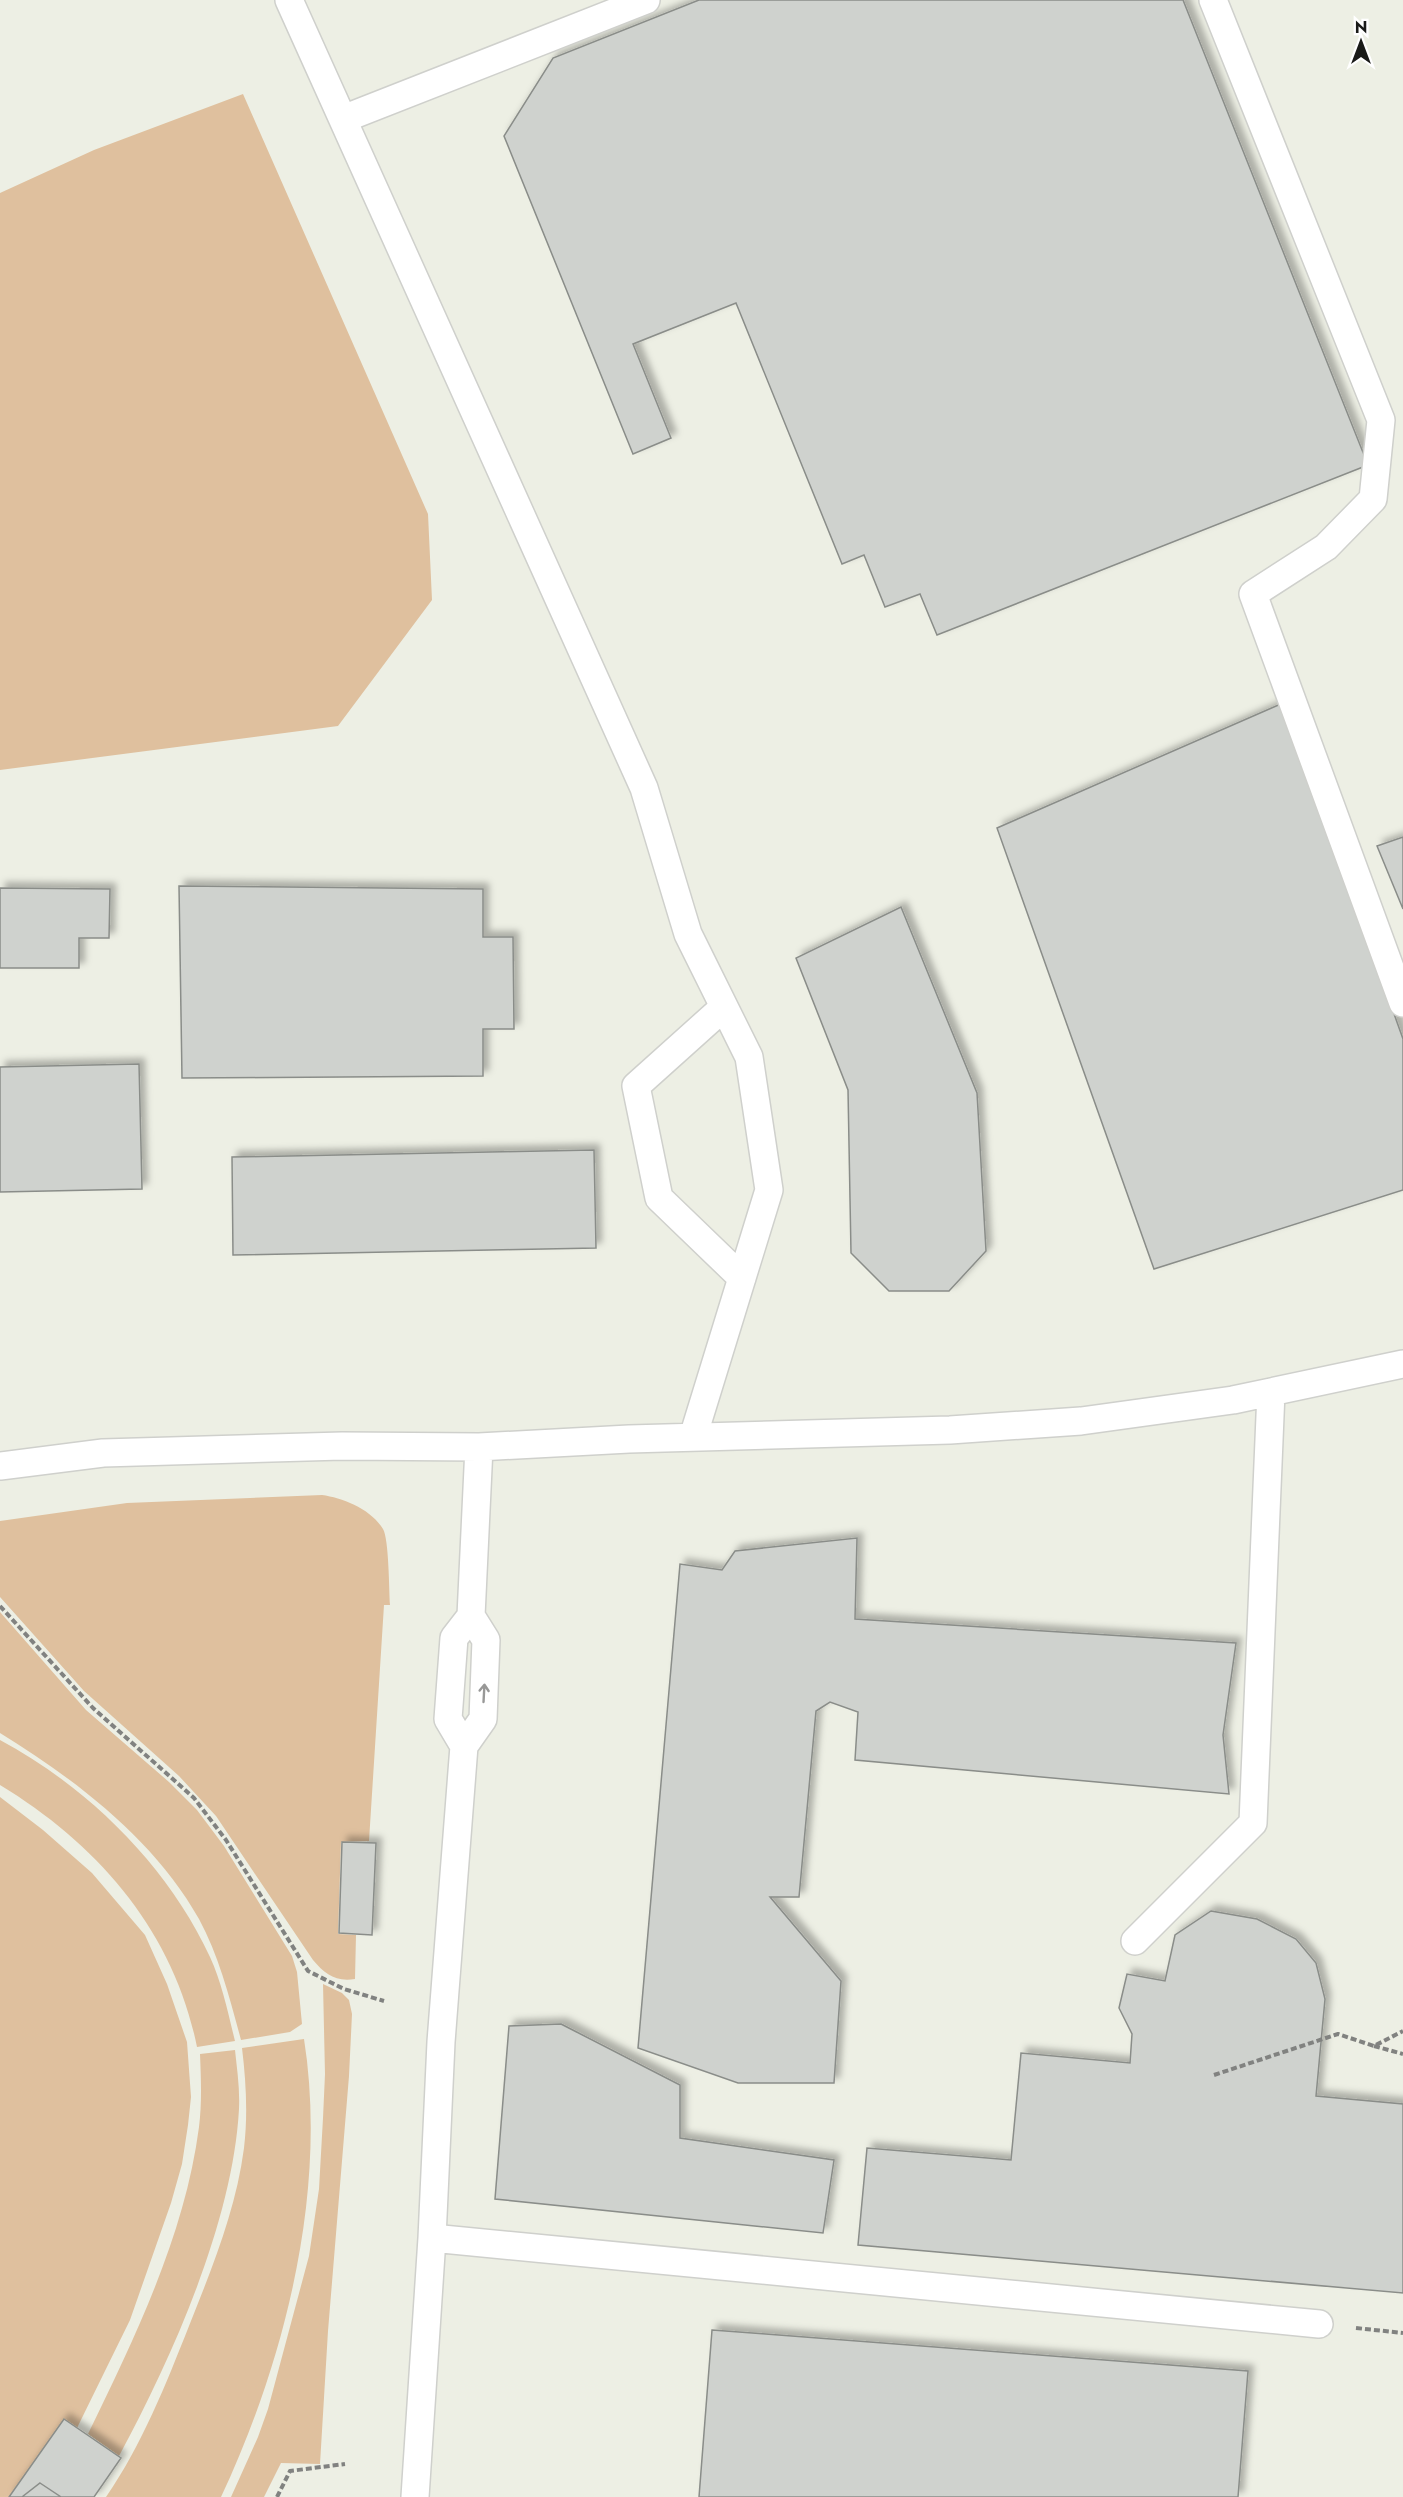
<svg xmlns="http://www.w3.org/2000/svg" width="1403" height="2497" font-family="Jost,sans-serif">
<defs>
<filter id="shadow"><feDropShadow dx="5.5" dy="-5.5" stdDeviation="3" flood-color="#0004"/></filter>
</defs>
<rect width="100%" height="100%" fill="#fafbf7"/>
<path fill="#edefe4" d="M 0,0 L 1403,0 L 1403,2497 L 0,2497 Z"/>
<path fill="#dfc09e" d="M 243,94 L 428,514 L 432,600 L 338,726 L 0,770 L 0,193 L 94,150 Z
M 322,1495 C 343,1498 371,1509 383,1529 C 389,1539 389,1590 390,1605 L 384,1605 L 369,1841 L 341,1842 L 338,1934 L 356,1935 L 355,1979 C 335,1982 325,1974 313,1960 L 216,1816 L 179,1776 L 84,1691 L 0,1597 L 0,1521 L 127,1503 Z
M 0,1612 L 86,1710 L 169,1782 L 197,1810 L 224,1846 L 292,1956 L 297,1972 L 302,2024 L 290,2032 L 241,2040 C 230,1999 219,1956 199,1919 C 155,1840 75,1779 0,1733 Z
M 0,1740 C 88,1787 168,1866 210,1957 C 222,1983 228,2013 235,2041 L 197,2047 C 174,1932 99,1845 0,1785 Z
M 0,1797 L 43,1830 L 92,1873 L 145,1935 L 167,1984 L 187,2042 L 191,2097 L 188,2125 L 182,2164 L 171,2203 L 130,2320 L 77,2428 L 94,2497 L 0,2497 Z
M 323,1984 L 342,1993 L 349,2000 L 352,2014 L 349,2076 L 328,2331 L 320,2464 L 281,2463 L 264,2497 L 231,2497 L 258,2437 L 268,2409 L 309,2256 L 319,2189 L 323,2118 L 325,2074 Z
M 304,2039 C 328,2190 285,2361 221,2497 L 106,2497 C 142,2445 166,2384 189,2326 C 212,2268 236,2210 244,2148 C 248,2115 246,2081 242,2048 Z
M 235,2050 C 237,2069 240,2089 239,2109 C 233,2221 172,2358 119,2456 L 88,2434 C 135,2337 185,2235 199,2127 C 202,2103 201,2079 200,2054 Z"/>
<path fill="#cfd2ce" stroke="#8a8d89" stroke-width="1.5" filter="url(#shadow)" d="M 699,0 L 1183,0 L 1368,465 L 937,635 L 920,594 L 885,607 L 864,555 L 842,564 L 736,303 L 633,344 L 671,438 L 633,454 L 504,136 L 553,58 Z
M 1283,703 L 1403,1039 L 1403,1190 L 1154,1269 L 997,828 Z
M 1403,837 L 1403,909 L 1377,846 Z
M 179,886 L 483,889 L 483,937 L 513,937 L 514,1029 L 483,1029 L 483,1076 L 182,1078 Z
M 0,888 L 110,889 L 109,938 L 79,938 L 79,968 L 0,968 Z
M 901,907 L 977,1093 L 986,1251 L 949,1291 L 889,1291 L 851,1253 L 848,1090 L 796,958 Z
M 139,1064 L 142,1189 L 0,1192 L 0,1067 Z
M 594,1150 L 596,1248 L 233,1255 L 232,1157 Z
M 857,1538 L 855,1619 L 1236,1643 L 1223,1735 L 1229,1794 L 855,1760 L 858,1712 L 830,1702 L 816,1711 L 799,1897 L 770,1897 L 841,1981 L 834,2083 L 738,2083 L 638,2048 L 680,1564 L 722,1570 L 735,1551 Z
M 342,1842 L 376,1843 L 372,1935 L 339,1933 Z
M 1211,1911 L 1257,1919 L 1296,1939 L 1316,1963 L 1325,1999 L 1316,2096 L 1403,2104 L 1403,2293 L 858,2245 L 867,2148 L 1011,2160 L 1021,2053 L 1130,2063 L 1132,2034 L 1119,2008 L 1127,1974 L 1165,1981 L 1175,1935 Z
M 561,2024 L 680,2085 L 680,2138 L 834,2160 L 823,2233 L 495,2199 L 509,2026 Z
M 712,2330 L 1248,2371 L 1238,2497 L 699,2497 Z
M 64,2419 L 121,2458 L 94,2497 L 9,2497 Z
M 40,2483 L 61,2497 L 22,2497 Z"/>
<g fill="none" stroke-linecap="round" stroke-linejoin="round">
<g stroke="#cfd0cc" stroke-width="30">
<path id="lane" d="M 289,0 L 644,788 L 688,934 L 749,1057 L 769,1190 L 693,1437
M 1213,0 L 1381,420 L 1373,499 L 1326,547 L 1253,594 L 1403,1003
M 343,119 L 646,0
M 724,1007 L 636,1086 L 659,1198 L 742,1278
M 0,1466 L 103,1453 L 342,1446 L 479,1447 L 629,1439 L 950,1430 L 1081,1421 L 1233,1400 L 1403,1364
M 464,1746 L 448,1719 L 454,1638 L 471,1616 L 479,1447
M 1135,1941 L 1253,1823 L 1271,1392
M 432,2238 L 1319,2324
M 415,2497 L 432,2238 L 441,2042 L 464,1746 L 483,1719 L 486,1640 L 471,1616"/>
</g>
<path stroke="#818280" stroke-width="4" stroke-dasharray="6 3" stroke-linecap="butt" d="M 0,1606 L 93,1708 L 194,1798 L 226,1840 L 308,1971 L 344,1989 L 384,2001
M 1374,2046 L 1403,2054
M 1214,2075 L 1338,2034 L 1374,2046 L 1403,2031
M 1356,2328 L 1403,2333
M 277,2497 L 290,2471 L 345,2464"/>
<use href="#lane" stroke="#fff" stroke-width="27"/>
</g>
<defs><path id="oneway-shaft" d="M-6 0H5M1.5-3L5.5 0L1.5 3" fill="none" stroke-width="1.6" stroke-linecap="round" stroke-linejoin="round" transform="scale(1.5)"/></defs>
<use stroke="#989897" href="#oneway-shaft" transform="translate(484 1693) rotate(-87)"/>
<g transform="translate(1361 42)" stroke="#ffffff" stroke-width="4.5" paint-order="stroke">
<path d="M0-4.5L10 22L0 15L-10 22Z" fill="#191a18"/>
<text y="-9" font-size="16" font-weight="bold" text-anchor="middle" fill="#191a18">N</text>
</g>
</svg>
